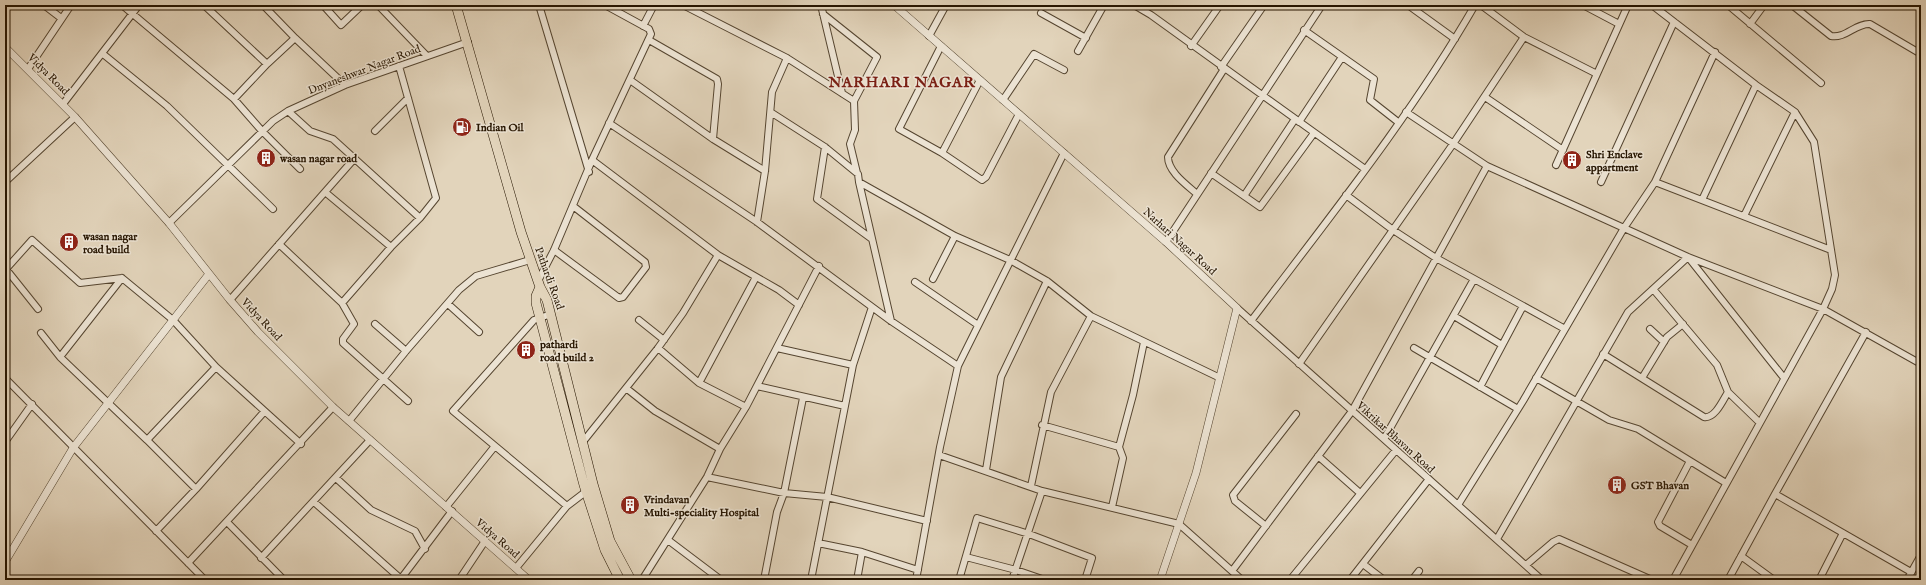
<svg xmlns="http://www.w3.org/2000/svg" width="1926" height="585" font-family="'IM FELL English',serif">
<rect width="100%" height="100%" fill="#e2d4bb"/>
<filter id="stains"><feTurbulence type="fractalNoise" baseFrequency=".005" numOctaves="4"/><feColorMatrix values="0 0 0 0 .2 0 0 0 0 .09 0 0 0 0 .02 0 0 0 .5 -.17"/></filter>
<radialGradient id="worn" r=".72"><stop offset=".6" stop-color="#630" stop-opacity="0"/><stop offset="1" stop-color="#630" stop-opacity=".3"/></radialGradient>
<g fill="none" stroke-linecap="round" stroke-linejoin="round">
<g stroke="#554530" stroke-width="8">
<path id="minor" d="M 44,5 L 61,18
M 122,5 L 234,99 L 262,131 L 300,169
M 204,5 L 267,64
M 263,5 L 295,38 L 345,85
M 323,5 L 341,25 L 362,5
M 378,5 L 427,56
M 539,5 L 589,172
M 683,5 L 787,58 L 854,101
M 821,5 L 842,93
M 1134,5 L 1151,15 L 1365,169
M 1408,5 L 1455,39
M 1481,5 L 1524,37 L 1597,74
M 1583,5 L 1619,24
M 1652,5 L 1756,85 L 1795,112 L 1814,142 L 1835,275 L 1832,289 L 1823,309 L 1673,580
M 1728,5 L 1821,83
M 1792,5 L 1831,36 C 1845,39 1856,23 1870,24 L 1921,54
M 1041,13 L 1086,38
M 823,14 L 877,57 L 854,101 L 855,130 L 850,144 L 857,173
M 1750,24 L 1764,5
M 643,26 L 654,5
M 1304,30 L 1374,79 L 1370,100 L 1398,122
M 929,36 L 946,5
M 649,40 L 717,79 L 718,84 L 713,139
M 941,46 L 899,129 L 942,153 L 982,180 L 986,177 L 1019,114
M 1191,46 L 1220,5
M 1078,51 L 1104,5
M 103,54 L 167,106 L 273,209
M 1221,67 L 1264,5
M 28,69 L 71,5
M 630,80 L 713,139 L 765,171
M 1485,97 L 1563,150
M 234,99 L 267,64 L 295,38
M 1003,100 L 1034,54 L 1064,70
M 63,104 L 139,5
M 288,111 L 310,131 L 333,139 L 420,218
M 1406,112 L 1487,166 L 1688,257 L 1823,309 L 1921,364
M 772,113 L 825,147 L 858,174 L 859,182 L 955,236 L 1010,260 L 1047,281 L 1091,316 L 1218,377
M 1299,122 L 1342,57
M 609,123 L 757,222 L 891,321 L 958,366
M 375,131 L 408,98
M 825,147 L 817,199 L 872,239
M 942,153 L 980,80
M 592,160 L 718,255 L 779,290 L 799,305
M 1556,165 L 1628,5
M 1211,173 L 1260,207 L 1314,133
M 5,182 L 75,117
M 859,182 L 891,321
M 1601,182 L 1674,22
M 1655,182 L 1831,250
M 325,192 L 391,247
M 1197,194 C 1187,185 1168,172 1168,157 L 1224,69
M 1346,195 L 1393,230 L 1436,258 L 1565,329
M 1244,196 L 1295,119
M 1702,200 L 1756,85
M 1744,216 L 1795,112
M 757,222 L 765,171 L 772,92 L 787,58
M 169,223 L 273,121 L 288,111 L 345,85 L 468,42
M 1166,242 L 1322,5
M 279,244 L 342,303 L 354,324 L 343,339 L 343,343 L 408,401
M 554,250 L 619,298 L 623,297 L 646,267 L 645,262 L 573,206
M 122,278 L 173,320 L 216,367 L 147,440 L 60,357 Z
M 933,279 L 955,236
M 538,281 L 554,250 L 592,160 L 651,34 L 649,29 L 605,5
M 915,282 L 978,325
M 1653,289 L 1717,365 L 1728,392 L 1759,422
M 230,300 L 354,159
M 342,303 L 391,247 L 420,218 L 436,198 L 399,66
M 448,304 L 479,332
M 1237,308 L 1542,580
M 38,309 L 6,269 L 32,240 L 80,283 L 122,278
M 551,314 L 534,320 L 453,411 L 567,506
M 1454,316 L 1502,345
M 639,320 L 664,340
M 1251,321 C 1328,219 1411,116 1475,5
M 375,324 L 406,351
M 1650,329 L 1664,342
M 41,333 L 60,357
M 658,348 L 699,383 L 746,407
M 777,348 L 853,365
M 1414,348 L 1518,409
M 1603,354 L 1704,417 C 1715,419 1723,400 1728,392
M 1299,364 L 1453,144 L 1524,37
M 216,367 L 301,444
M 5,378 L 205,580
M 1536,378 L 1609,420 L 1638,429 L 1726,483
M 1642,378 L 1667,337 L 1683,324
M 699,383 L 756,277
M 757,386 L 845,406
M 1480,387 L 1523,306
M 626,388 L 655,411 L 720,449
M 349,421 L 406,351 L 459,290 L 476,276 L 530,260
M 1042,425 L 1119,447 L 1133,395 L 1144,342
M 1384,439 L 1474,279
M 147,440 L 196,489
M 5,442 L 32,404
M 582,443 L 658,348 L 683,313 L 718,255
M 939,455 L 1042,491 L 1179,524 L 1242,580
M 1318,456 L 1360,493
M 1690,461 L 1658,522 L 1660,526 L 1692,545
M 986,470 L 1001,377 L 1047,281
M 707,477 L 784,493 L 827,497 L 927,521
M 336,478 L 371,510 L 415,531 L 425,549
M 1031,486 L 1051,392 L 1091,316
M 1775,494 L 1866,332
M 314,502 L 401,579
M 1458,505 L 1523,401 L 1624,228 L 1655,182 L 1715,52
M 446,507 L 495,446
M 1112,507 L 1123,458 L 1119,447
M 228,523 L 284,580
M 1266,526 L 1235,501 L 1233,495 L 1296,414
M 156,531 L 196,489 L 264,412
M 1497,539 L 1628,312 L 1688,257 L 1784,378
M 668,540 L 721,580
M 818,543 L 862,552 L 918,570
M 1741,556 L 1774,580
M 966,557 L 1016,570 L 1045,580
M 261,558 L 370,440
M 188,563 L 333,407
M 1363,564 L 1384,580
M 1526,565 L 1553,542 L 1559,539 L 1652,580
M 516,568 L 567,506 L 588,490
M 1232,571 L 1352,411 L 1487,166
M 400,580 L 452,511
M 459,580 L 485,541
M 642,580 L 707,477 L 720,449 L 746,407 L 819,266
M 764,580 L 777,512 L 784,493 L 803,398
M 811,580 L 853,365 L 872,307
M 857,580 L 862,552
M 916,580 L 940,447 L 958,366 L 1064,153
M 959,580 L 977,518 L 1029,534 L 1092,558 L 1085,580
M 1012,580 L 1042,491
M 1290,580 L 1396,450
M 1350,580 L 1429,479
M 1412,580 L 1419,571
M 1728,580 L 1775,494 L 1911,572
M 1819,580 L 1843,533
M 1907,580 L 1921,555"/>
</g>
<g stroke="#554530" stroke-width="8">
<path id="tertiary" d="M 894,5 L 1166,242 L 1237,308 L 1196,473 L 1160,580
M 5,47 L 75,117 L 169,223 L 230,300 L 258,332 L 333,407 L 529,580
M 5,562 L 73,448 L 209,274"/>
</g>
<g stroke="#261501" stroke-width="10">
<path id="primary" d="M 456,5 L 521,232 L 540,287 L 547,300 L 593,484 L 610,541 L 631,580
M 540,287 L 536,296 L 536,303 L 584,485 L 605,550 L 620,580"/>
</g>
<use href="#minor" stroke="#ece3d3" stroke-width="6"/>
<use href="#tertiary" stroke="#ece3d3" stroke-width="7"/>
<use href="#primary" stroke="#e2d4bb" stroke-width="9"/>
</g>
<defs>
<g id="fuel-disc" transform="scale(1)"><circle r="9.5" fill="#8f2418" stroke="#ece3d3"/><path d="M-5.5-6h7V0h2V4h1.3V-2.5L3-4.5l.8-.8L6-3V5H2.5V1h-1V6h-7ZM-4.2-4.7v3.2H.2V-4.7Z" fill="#fff"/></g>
<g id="building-disc" transform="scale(1)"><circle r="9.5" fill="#8f2418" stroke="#ece3d3"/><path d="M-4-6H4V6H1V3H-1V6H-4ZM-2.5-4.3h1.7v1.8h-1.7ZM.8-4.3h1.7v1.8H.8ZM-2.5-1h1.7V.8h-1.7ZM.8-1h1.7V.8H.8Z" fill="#fff"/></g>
</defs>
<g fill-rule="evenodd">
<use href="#fuel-disc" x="462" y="127"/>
<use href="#building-disc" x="266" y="158"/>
<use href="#building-disc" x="1572" y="160"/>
<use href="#building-disc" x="69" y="242"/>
<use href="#building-disc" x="526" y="350"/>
<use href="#building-disc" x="1617" y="485"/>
<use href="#building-disc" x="630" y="505"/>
</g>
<g text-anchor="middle" stroke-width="3" stroke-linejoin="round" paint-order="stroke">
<g font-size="11" fill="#261501" stroke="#ece3d3">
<text transform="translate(364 69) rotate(-21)" y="4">Dnyaneshwar Nagar Road</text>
<text transform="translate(49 74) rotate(45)" y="4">Vidya Road</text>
<text transform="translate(1180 241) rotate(42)" y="4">Narhari Nagar Road</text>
<text transform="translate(550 278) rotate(70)" y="4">Pathardi Road</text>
<text transform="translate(262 319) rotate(47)" y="4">Vidya Road</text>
<text transform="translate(1396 437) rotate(42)" y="4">Vikrikar Bhavan Road</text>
<text transform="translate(498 538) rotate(41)" y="4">Vidya Road</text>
</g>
<g font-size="11" font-weight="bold" fill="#261501" stroke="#ece3d3" text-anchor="start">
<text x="476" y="131">Indian Oil</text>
<text x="1586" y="158">Shri Enclave<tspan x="1586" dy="13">appartment</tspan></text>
<text x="280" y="162">wasan nagar road</text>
<text x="83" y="240">wasan nagar<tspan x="83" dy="13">road build</tspan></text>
<text x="540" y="348">pathardi<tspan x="540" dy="13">road build 2</tspan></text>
<text x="1631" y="489">GST Bhavan</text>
<text x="644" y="503">Vrindavan<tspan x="644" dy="13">Multi-speciality Hospital</tspan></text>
</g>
<g font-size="15" font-weight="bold" letter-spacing="1" fill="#7a1f14" stroke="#ece3d3">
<text x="902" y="87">NARHARI NAGAR</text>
</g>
</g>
<rect width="1926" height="585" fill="none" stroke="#e2d4bb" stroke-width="20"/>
<rect x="6" y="6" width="1914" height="573" fill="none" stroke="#261501" stroke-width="2"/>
<rect x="10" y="10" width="1906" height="565" fill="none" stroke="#261501"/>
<rect width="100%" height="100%" filter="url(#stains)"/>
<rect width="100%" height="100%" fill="url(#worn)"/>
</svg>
